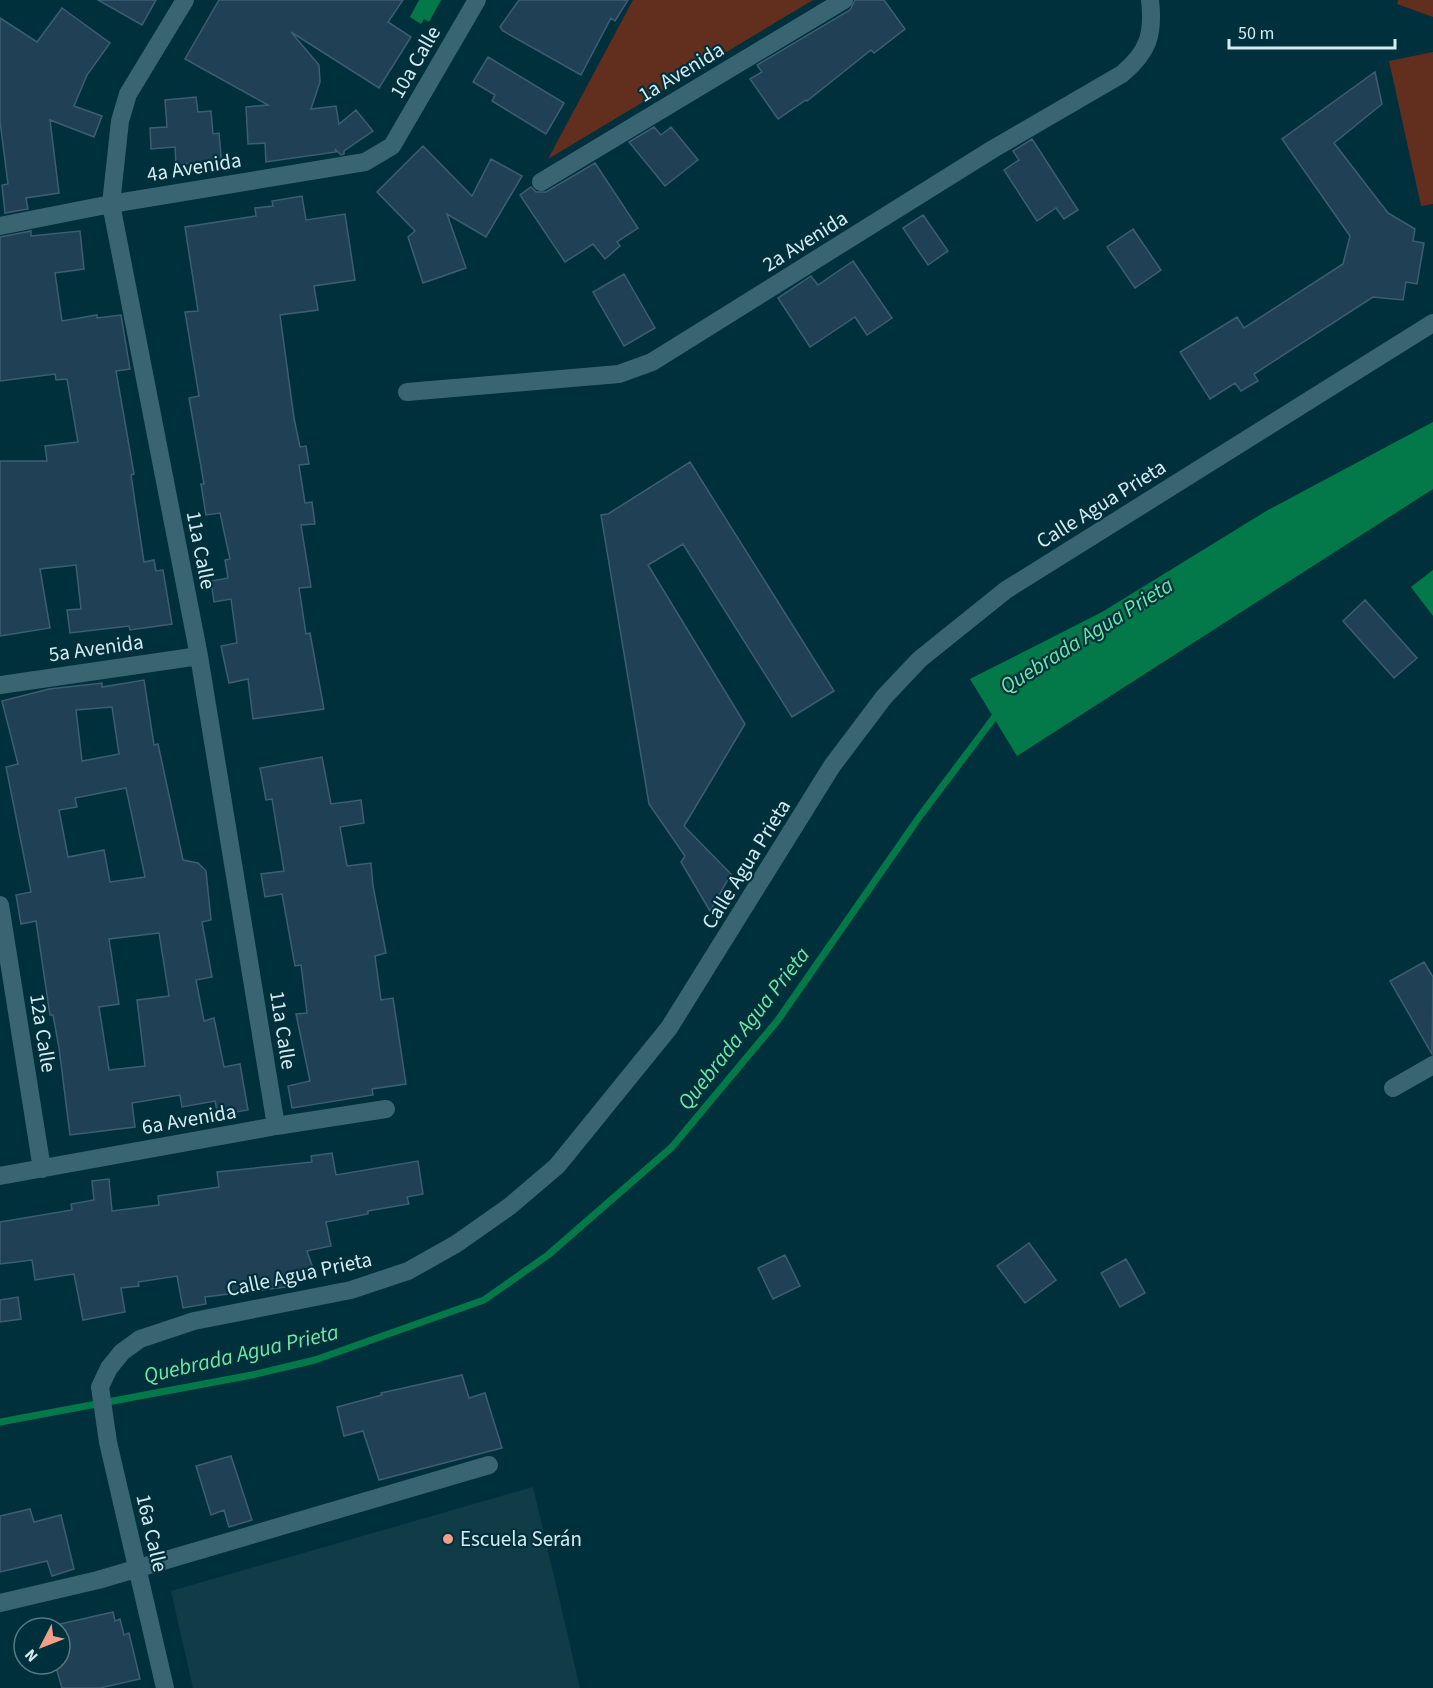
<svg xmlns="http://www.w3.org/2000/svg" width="1433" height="1688" font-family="'Source Sans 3',sans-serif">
<rect width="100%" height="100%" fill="#00303b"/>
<path fill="#103c47" d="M 533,1487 L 580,1688 L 193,1688 L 171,1591 Z"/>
<path fill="#622f1f" d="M 633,0 L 813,0 L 548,159 Z
M 1398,0 L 1433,0 L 1433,17 L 1397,4 Z
M 1433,52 L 1433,204 L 1421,206 L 1389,61 Z"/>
<path fill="#037848" d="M 419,0 L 441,0 L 429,22 L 424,19 L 421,24 L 410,17 Z
M 1433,422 L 1433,489 L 1017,756 L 970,679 L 1102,612 L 1268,510 Z
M 1433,570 L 1433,616 L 1411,587 Z"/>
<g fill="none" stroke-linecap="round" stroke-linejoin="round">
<path stroke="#037848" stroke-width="7" d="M 0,1422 L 252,1375 L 315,1360 L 484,1300 L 548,1255 L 672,1147 L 778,1020 L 920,816 L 999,711"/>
</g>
<path fill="#204155" stroke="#3c5e73" stroke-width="1.5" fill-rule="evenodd" d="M 98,0 L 156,0 L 142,25 Z
M 219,0 L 403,0 L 388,22 L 411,37 L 379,88 L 291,32 L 319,65 L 320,82 L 311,109 L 336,106 L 339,124 L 356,110 L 373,131 L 344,151 L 344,154 L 341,155 L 335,149 L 336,152 L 266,162 L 265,143 L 248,144 L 246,107 L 268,105 L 185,59 Z
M 519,0 L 628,0 L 615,21 L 611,18 L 581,75 L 503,31 L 500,27 Z
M 855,0 L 884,0 L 905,29 L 874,53 L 871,50 L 807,101 L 806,100 L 778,119 L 750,79 L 762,72 L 757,65 L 850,10 Z
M 62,8 L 110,43 L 87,75 L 74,106 L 102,116 L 94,137 L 50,120 L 59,193 L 26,198 L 28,209 L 5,213 L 2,185 L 8,184 L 0,121 L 0,18 L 37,42 Z
M 488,57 L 564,103 L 546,134 L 492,101 L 495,95 L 473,82 Z
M 1375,72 L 1382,104 L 1334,143 L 1388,213 L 1415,229 L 1413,241 L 1424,243 L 1417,284 L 1406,282 L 1403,300 L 1373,297 L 1254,374 L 1258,381 L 1241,391 L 1235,383 L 1210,399 L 1180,352 L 1237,317 L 1244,328 L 1343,264 L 1350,236 L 1282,139 Z
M 196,97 L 198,112 L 211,111 L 213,134 L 219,133 L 222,167 L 192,169 L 191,163 L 176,165 L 175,147 L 151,149 L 150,128 L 167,127 L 165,100 Z
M 654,127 L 661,135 L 671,127 L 698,160 L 665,186 L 629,142 Z
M 1032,139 L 1078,210 L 1064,219 L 1056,208 L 1037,221 L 1004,170 L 1019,160 L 1013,151 Z
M 423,146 L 472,196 L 491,159 L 522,176 L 486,237 L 447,214 L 466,268 L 423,283 L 408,237 L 415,231 L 377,192 Z
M 595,163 L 638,228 L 617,242 L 620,246 L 605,259 L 593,244 L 565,262 L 520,195 L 531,187 L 536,192 L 546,192 Z
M 302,196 L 306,220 L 345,214 L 355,280 L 314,286 L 318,310 L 280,315 L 294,418 L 300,447 L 306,446 L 309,464 L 299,465 L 305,503 L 312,502 L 315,524 L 301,525 L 311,587 L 299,588 L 306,634 L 310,633 L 324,709 L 253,719 L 248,679 L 229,683 L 221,646 L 237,643 L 231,599 L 214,602 L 211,581 L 228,578 L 225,560 L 230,559 L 220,513 L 206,515 L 201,484 L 204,484 L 189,398 L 199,396 L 185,312 L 198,311 L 185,227 L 256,216 L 255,208 L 273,206 L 272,201 Z
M 923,215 L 948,251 L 928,265 L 903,228 Z
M 1133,229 L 1161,270 L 1135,288 L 1107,247 Z
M 31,231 L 31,236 L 80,231 L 84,269 L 55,273 L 62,321 L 97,315 L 97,318 L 121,315 L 130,369 L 116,371 L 134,474 L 131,475 L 144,562 L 154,560 L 156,571 L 163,570 L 172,624 L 130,630 L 129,626 L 70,633 L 67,610 L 81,609 L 76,565 L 40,569 L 50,628 L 0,636 L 0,461 L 47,461 L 45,446 L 78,442 L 67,379 L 56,380 L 55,374 L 0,381 L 0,237 Z
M 853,261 L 892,318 L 867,335 L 855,317 L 810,347 L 778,298 L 811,276 L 818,285 Z
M 624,274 L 655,328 L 624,346 L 593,292 Z
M 690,462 L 834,691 L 792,717 L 683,544 L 648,565 L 745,724 L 684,826 L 731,874 L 710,911 L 681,862 L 685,856 L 649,804 L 601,515 L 608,514 Z
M 1365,600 L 1417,658 L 1394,678 L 1343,621 Z
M 144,680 L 154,745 L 158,744 L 183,860 L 198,863 L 206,871 L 211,920 L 202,922 L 212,977 L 196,980 L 204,1021 L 214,1018 L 224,1067 L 240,1064 L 248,1110 L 218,1115 L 215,1101 L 182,1107 L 180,1095 L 132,1103 L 135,1127 L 70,1135 L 59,1048 L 53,1015 L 50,1015 L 36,921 L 21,924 L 16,895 L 31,892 L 6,767 L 18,764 L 2,701 L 49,689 L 102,683 L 102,687 ZM 112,707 L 119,754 L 82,761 L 76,710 ZM 126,788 L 145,877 L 110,882 L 104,850 L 68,857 L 59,810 L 77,807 L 75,798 ZM 159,933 L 169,996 L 137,1000 L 145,1066 L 109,1070 L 99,1007 L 119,1004 L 109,939 Z
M 322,757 L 331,804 L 361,800 L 364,823 L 340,827 L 347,866 L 371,863 L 373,886 L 386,953 L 375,956 L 381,1000 L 393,998 L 406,1084 L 372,1089 L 373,1095 L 292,1108 L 288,1086 L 310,1081 L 296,1014 L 307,1013 L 301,965 L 295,966 L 282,894 L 265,897 L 261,874 L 284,871 L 272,799 L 266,800 L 260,768 Z
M 1424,962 L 1433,977 L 1432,1054 L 1390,981 Z
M 332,1153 L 336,1175 L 418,1161 L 423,1194 L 407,1197 L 409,1204 L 368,1211 L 368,1214 L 326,1222 L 331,1246 L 307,1251 L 314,1271 L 284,1281 L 285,1287 L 205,1297 L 206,1304 L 183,1308 L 177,1276 L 138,1282 L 139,1286 L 121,1288 L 125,1312 L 83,1320 L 74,1274 L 35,1280 L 32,1260 L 0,1264 L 0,1222 L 72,1210 L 71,1204 L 94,1200 L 92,1181 L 109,1179 L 112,1211 L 159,1205 L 158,1196 L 219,1187 L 217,1172 L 312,1162 L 311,1156 Z
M 1029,1243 L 1056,1280 L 1025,1303 L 997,1266 Z
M 785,1255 L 800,1286 L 773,1299 L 758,1268 Z
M 1126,1259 L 1145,1293 L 1120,1307 L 1101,1273 Z
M 18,1297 L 21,1319 L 0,1322 L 0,1300 Z
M 462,1375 L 469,1398 L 485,1393 L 502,1448 L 379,1480 L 363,1431 L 344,1436 L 337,1407 L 382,1395 L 381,1393 Z
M 231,1456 L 252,1520 L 229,1527 L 224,1510 L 211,1515 L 196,1466 Z
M 30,1509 L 34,1522 L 61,1515 L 74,1569 L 52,1576 L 47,1561 L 0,1572 L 0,1516 Z
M 113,1612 L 115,1621 L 120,1619 L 124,1635 L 129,1633 L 140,1679 L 100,1688 L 62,1688 L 55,1664 L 60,1664 L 60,1624 Z"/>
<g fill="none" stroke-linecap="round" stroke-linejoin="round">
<path stroke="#396572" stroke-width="18" d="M 185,0 L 128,94 L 120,121 L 111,204 L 199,656 L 276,1126
M 541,182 L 844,0
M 0,226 L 111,204 L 365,162 L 392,146 L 477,0
M 407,392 L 619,374 L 652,362 L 993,149 L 1122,74 C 1148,52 1154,35 1150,0
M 0,685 L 199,656
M 0,905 L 42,1169
M 1393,1088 L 1433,1065
M 0,1176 L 276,1126 L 386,1109
M 0,1603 L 98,1580 L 489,1465
M 165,1688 L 108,1442 L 100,1387 L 109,1368 L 122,1352 L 140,1339 L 194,1321 L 351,1290 L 408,1271 L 456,1244 L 510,1206 L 557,1166 L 669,1028 L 832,766 L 884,697 L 920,659 L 1006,590 L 1433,323"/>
</g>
<circle fill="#f39f85" stroke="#00303b" stroke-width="2" cx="448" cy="1539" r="6"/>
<g text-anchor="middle" stroke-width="4.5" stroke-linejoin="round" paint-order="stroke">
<g font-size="21" fill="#d4ebf2" stroke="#00303b">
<text transform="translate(415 62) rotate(-60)" y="7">10a Calle</text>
<text transform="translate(681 72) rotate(-31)" y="7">1a Avenida</text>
<text transform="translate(194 167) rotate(-9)" y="7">4a Avenida</text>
<text transform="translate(805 241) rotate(-32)" y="7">2a Avenida</text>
<text transform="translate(1101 504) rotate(-32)" y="7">Calle Agua Prieta</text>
<text transform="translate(201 550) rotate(79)" y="7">11a Calle</text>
<text transform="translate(96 648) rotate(-8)" y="7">5a Avenida</text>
<text transform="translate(746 864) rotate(-58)" y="7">Calle Agua Prieta</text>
<text transform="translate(283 1030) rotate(81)" y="7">11a Calle</text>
<text transform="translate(43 1033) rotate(81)" y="7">12a Calle</text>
<text transform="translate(189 1119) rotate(-10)" y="7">6a Avenida</text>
<text transform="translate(299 1274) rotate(-12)" y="7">Calle Agua Prieta</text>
<text transform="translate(152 1533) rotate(77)" y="7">16a Calle</text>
</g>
<g font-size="21" fill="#d4ebf2" stroke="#00303b" text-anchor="start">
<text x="460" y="1546">Escuela Serán</text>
</g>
<g font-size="22" font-style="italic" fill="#6ceaa6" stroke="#00303b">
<text transform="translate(1086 635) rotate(-32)" y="8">Quebrada Agua Prieta</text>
<text transform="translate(743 1028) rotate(-52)" y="8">Quebrada Agua Prieta</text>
<text transform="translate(241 1353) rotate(-13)" y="8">Quebrada Agua Prieta</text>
</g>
</g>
<g transform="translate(42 1646) rotate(228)"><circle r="28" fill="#00303b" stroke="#557b84" stroke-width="1.5"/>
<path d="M0-4.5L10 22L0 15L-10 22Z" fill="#f39f85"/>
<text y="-9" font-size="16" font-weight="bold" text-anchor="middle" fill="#d4ebf2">N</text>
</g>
<path d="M1229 39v9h166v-9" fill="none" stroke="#d4ebf2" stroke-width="3"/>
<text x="1238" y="39" font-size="18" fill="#d4ebf2" stroke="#00303b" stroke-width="4.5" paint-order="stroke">50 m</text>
</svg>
